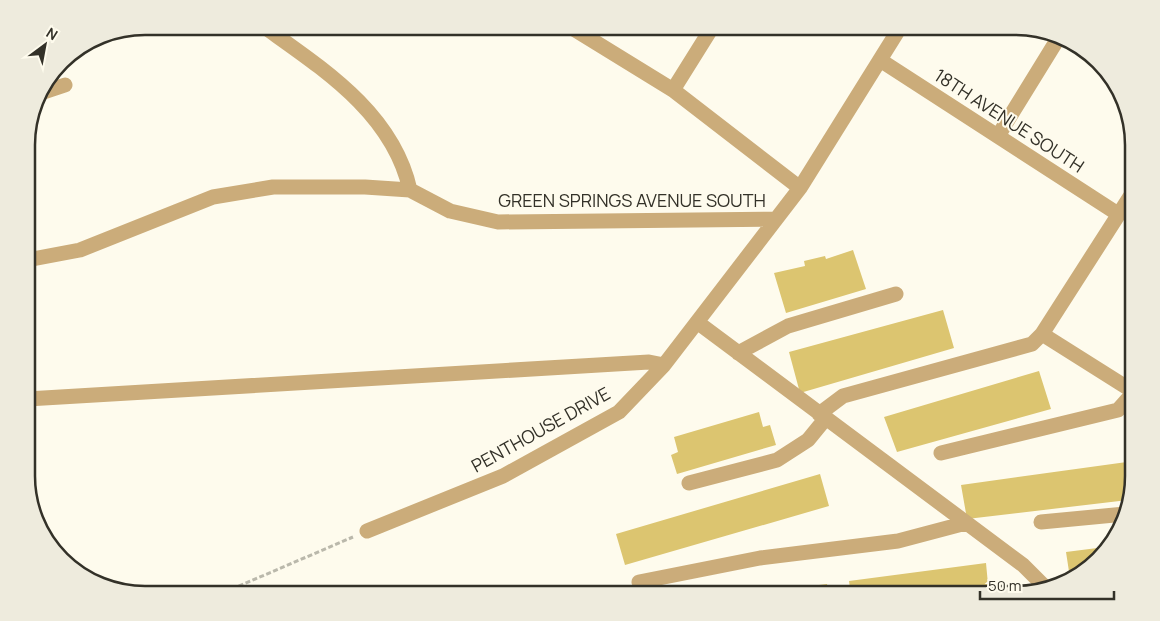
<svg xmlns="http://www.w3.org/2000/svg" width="1160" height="621" font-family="Manrope,sans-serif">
<rect width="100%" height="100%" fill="#fefbed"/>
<path fill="#dcc570" d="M 853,250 L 866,289 L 786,313 L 774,273 L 805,266 L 804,261 L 825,256 L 826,259 Z
M 943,310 L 954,348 L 800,393 L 789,352 Z
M 1039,371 L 1051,409 L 897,452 L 884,417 Z
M 759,412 L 763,427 L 770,425 L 776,445 L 677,474 L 671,455 L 678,452 L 674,437 Z
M 1134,461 L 1134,476 L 1128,500 L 967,519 L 961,485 Z
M 820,474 L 829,506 L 625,565 L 616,534 Z
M 1105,547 L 1081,575 L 1070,578 L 1066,552 Z
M 986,563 L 989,595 L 851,595 L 849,581 Z
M 827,584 L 829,595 L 754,595 L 754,593 Z"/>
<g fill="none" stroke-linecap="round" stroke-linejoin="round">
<path stroke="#bab8ab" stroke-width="3" stroke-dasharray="5 2.5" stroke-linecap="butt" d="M 218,595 L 353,537"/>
<path stroke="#cbac7a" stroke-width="15" d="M 263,26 C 323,69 393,113 410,190
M 569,26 L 673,90 L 800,188
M 880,60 L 1118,214
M 673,90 L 713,26
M 38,94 L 65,85
M 998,136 L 1059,37
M 27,260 L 80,250 L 213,197 L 273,187 L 365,187 L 410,190 L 450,211 L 498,222 L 776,219
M 697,322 L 1023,565 L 1045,587
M 1042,334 L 1134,392
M 738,353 L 788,326 L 896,294
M 27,399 L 649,362 L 664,365
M 819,414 L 843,396 L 1032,344 L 1042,334 L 1133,192
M 941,453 L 1118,410 L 1134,392
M 689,483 L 777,460 L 808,440 L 826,418
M 1041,522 L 1125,514
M 367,531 L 503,476 L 619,412 L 664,365 L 800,188 L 901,26
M 639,582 L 760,558 L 898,541 L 966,523"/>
</g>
<g text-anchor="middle" stroke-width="4" stroke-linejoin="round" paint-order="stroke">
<g font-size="18" fill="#333128" stroke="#fefbed">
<text transform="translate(1009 121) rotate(33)" y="6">18TH AVENUE SOUTH</text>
<text x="632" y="207">GREEN SPRINGS AVENUE SOUTH</text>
<text transform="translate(541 430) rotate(-29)" y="6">PENTHOUSE DRIVE</text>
</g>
</g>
<path d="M0 0H1160V621H0ZM145 35H1015A110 110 0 0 1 1125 145V476A110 110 0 0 1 1015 586H145A110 110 0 0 1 35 476V145A110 110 0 0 1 145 35Z" fill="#eeebdd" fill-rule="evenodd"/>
<path fill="none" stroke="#333128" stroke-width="2.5" d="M145 35H1015A110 110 0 0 1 1125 145V476A110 110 0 0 1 1015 586H145A110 110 0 0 1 35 476V145A110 110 0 0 1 145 35Z"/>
<g transform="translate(45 45) rotate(32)" stroke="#fefbed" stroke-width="4" paint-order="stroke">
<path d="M0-4L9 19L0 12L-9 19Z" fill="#333128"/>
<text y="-8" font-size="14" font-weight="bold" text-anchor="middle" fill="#333128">N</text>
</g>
<path d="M980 591v8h134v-8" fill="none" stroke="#333128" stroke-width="2.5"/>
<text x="988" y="591" font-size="15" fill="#333128" stroke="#fefbed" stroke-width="4" paint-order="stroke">50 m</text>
</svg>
